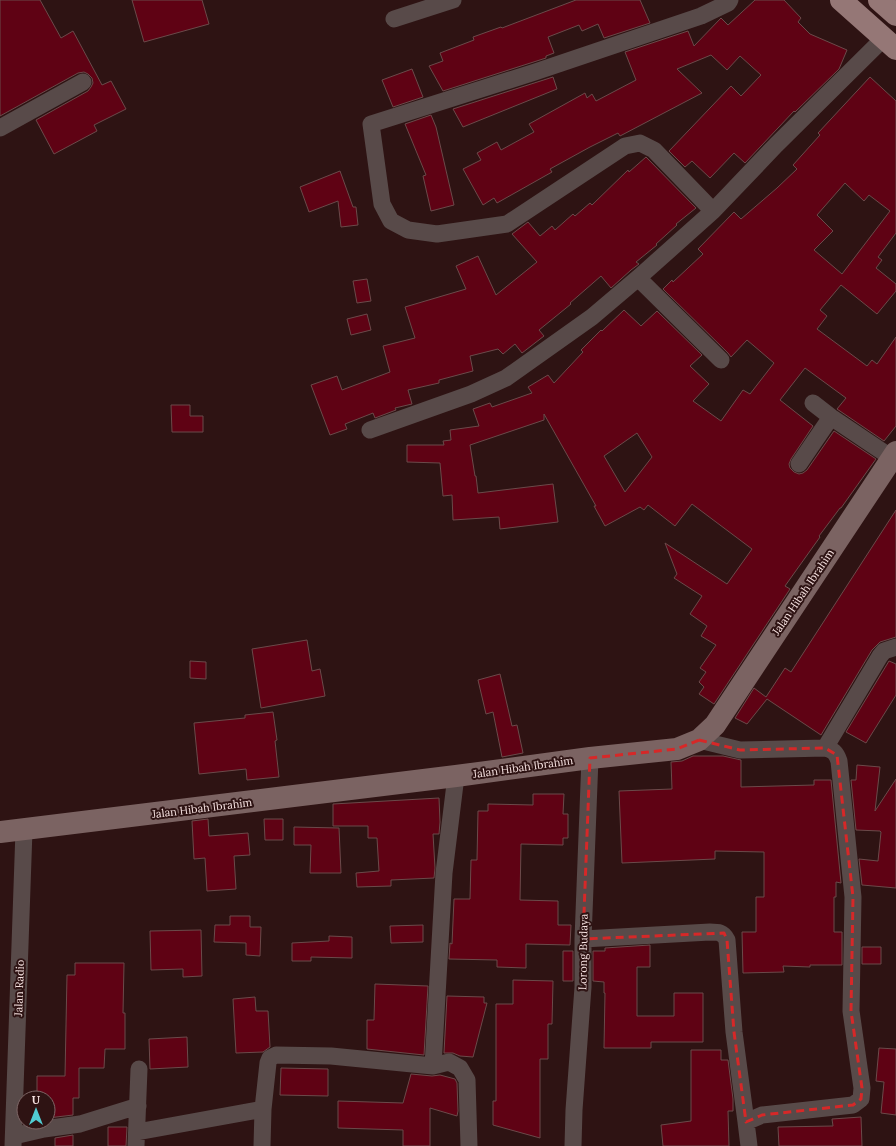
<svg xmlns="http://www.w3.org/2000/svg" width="896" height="1146" font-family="Lora,serif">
<rect width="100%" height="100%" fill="#2e1313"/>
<path fill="#5f0214" stroke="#6b4a4a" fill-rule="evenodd" d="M 0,0 L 40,0 L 61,38 L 73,31 L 102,85 L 111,81 L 126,109 L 94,125 L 97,131 L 54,154 L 36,120 L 88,91 L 91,87 L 93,83 L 92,78 L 88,74 L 84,72 L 78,73 L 0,116 Z
M 132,0 L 202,0 L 209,24 L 144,42 Z
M 576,0 L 640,0 L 650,23 L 604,38 L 598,24 L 582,31 L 579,25 L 548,37 L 554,53 L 546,56 L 546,58 L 443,91 L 429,66 L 443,61 L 440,53 L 474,40 L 473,37 L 501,27 L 502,28 Z
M 755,0 L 784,0 L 801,18 L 798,22 L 810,34 L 847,50 L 839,69 L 795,112 L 794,111 L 745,163 L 734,153 L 710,178 L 692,161 L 685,167 L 669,151 L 731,86 L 741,96 L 761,75 L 740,56 L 727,70 L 711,55 L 677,69 L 702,93 L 620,136 L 618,133 L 590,147 L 550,169 L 552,172 L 497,203 L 494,198 L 483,205 L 463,169 L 481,160 L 477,153 L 497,142 L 501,150 L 534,132 L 529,124 L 585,93 L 587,98 L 592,94 L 596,101 L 636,80 L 625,52 L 688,31 L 694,46 L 721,18 L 728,25 Z
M 412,69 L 423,97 L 393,107 L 382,80 Z
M 553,77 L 557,89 L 463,127 L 453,109 Z
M 870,77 L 896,101 L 896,233 L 878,257 L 882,260 L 876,268 L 896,284 L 896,291 L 877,314 L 841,285 L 820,310 L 827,316 L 817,329 L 867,366 L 872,360 L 877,364 L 896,337 L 896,426 L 884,441 L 837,409 L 846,398 L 805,368 L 780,400 L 813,426 L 791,459 L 789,464 L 790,468 L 794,472 L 799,474 L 803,473 L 807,470 L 834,431 L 876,459 L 841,508 L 840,508 L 819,536 L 820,537 L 785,586 L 790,589 L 714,704 L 699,694 L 704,687 L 699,682 L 706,672 L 700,668 L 716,645 L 701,636 L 707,626 L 690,614 L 702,596 L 674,578 L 677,574 L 665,543 L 727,584 L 752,549 L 692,504 L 675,526 L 648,505 L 644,510 L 640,507 L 605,526 L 594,506 L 596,506 L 544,414 L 544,420 L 470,445 L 475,476 L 476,476 L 478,493 L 553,484 L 558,522 L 500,529 L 499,517 L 453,520 L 452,495 L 443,496 L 440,463 L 407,462 L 407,445 L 444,445 L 443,441 L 451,440 L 450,430 L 479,426 L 473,409 L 490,403 L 492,407 L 532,393 L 528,387 L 548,375 L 554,383 L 583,352 L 581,350 L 601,330 L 602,331 L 624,310 L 641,326 L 657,311 L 702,355 L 690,366 L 709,384 L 693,401 L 721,421 L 743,390 L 750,394 L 774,363 L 747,340 L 731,357 L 728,353 L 663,289 L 672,280 L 673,282 L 703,254 L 698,249 L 734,212 L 741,219 L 777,188 L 797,169 L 793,165 L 820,135 L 818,133 ZM 845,183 L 864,201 L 869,195 L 890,211 L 842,274 L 814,250 L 833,231 L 817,215 ZM 637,433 L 652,457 L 625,492 L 604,456 Z
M 431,115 L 436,127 L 454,205 L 431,211 L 423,176 L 426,175 L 405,124 Z
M 646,157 L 696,208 L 676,224 L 677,225 L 656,244 L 657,245 L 636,262 L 639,264 L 631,270 L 611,288 L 601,276 L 570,303 L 571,304 L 539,330 L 544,336 L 522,353 L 515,344 L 503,354 L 498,349 L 470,356 L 473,371 L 439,380 L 439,383 L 408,390 L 412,404 L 395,408 L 396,410 L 375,418 L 373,413 L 345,424 L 347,429 L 330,435 L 311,385 L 337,376 L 342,390 L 390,372 L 383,346 L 415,338 L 405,307 L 466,289 L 456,266 L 478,256 L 496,295 L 537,262 L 512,234 L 528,222 L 540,236 L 552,226 L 555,230 L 573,214 L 575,216 L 590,203 L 592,205 L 628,170 L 629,172 Z
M 340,171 L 353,207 L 356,207 L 358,225 L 341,227 L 338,201 L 309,212 L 300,187 Z
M 367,279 L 371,301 L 357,303 L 353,281 Z
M 367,314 L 371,330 L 351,335 L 347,319 Z
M 171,405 L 190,405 L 190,416 L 203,416 L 203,432 L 172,432 Z
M 896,510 L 896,637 L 880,642 L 872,650 L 821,735 L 767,699 L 747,724 L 735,718 L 754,688 L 766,697 L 785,668 L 791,672 Z
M 307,640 L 312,671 L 320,669 L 325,696 L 261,708 L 252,649 Z
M 190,661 L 206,662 L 206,679 L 190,678 Z
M 889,661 L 896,664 L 896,695 L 866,743 L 846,732 Z
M 500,674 L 512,726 L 517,725 L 523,753 L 502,757 L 493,712 L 486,714 L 478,680 Z
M 273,712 L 277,740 L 275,741 L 279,777 L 247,780 L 246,769 L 199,774 L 194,723 L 245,718 L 245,715 Z
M 693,756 L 723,756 L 741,760 L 741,787 L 814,785 L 814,780 L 831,780 L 841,883 L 836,882 L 836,897 L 834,897 L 834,932 L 842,932 L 842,965 L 810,965 L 810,967 L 783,966 L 784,972 L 743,973 L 742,932 L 756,932 L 756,897 L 764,897 L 764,852 L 715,851 L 715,859 L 622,863 L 619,791 L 672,789 L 671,762 L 682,761 Z
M 857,765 L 880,767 L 875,811 L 896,779 L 896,888 L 862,885 L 859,859 L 878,861 L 881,832 L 880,831 L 856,830 L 851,780 L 856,780 Z
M 533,794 L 564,794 L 563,814 L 568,814 L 568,838 L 563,838 L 563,845 L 521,844 L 520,900 L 558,901 L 558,925 L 571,925 L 570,945 L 526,944 L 526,968 L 497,967 L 497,960 L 449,959 L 450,943 L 452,944 L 454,899 L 470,899 L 471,860 L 477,860 L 478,811 L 488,811 L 488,804 L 533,805 Z
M 439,798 L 440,822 L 439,834 L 433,834 L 435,868 L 434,878 L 391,880 L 391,886 L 357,887 L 356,873 L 379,871 L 377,838 L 368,838 L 368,826 L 333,826 L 333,804 Z
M 208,819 L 209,836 L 248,833 L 250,855 L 234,856 L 236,889 L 207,891 L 205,858 L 194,859 L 192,821 Z
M 264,819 L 283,819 L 283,840 L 265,840 Z
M 294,827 L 339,828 L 341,873 L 310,873 L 311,845 L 294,845 Z
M 230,916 L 250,916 L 250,927 L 261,927 L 260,956 L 246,955 L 246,943 L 214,942 L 215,925 L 230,925 Z
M 423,925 L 423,942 L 391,943 L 390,926 Z
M 201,930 L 202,976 L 183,977 L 183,969 L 151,970 L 150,931 Z
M 329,936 L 352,937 L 352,958 L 311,957 L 311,961 L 292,961 L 292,943 L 329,941 Z
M 650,945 L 650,967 L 637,967 L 637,1016 L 674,1016 L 674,993 L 703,993 L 703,1042 L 651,1042 L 651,1048 L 604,1048 L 605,993 L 604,993 L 604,982 L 593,981 L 593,951 L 605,951 L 605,948 Z
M 862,947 L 881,947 L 881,964 L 862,964 Z
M 563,951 L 573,951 L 573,981 L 563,981 Z
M 75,963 L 124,963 L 123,1013 L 125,1013 L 125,1049 L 105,1049 L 104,1068 L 79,1068 L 79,1098 L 73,1098 L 73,1115 L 48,1118 L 48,1098 L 37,1098 L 37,1076 L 65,1076 L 67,975 L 75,975 Z
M 513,980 L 553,981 L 552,1024 L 548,1024 L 548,1059 L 540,1059 L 540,1138 L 493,1125 L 493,1101 L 496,1101 L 496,1004 L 513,1004 Z
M 375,984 L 428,986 L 424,1055 L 367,1049 L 367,1020 L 374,1020 Z
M 447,996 L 484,997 L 484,1003 L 487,1003 L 473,1057 L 460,1056 L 453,1053 L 444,1053 Z
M 255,997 L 256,1011 L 268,1011 L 270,1047 L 263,1052 L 236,1053 L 233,999 Z
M 187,1037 L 188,1067 L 150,1069 L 149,1039 Z
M 879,1048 L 896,1049 L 896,1115 L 881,1113 L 884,1082 L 876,1081 Z
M 691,1050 L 721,1050 L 721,1060 L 728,1060 L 733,1099 L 733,1111 L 728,1111 L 729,1146 L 663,1146 L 661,1125 L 691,1121 Z
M 281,1068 L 328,1069 L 328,1096 L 280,1095 Z
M 411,1074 L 432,1076 L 440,1075 L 455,1079 L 457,1083 L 458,1111 L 457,1116 L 430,1108 L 430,1146 L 403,1146 L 403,1130 L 338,1128 L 338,1101 L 403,1103 Z
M 861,1117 L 862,1146 L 779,1146 L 778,1127 L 833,1126 L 832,1119 Z
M 108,1127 L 127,1127 L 126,1146 L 108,1146 Z
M 73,1135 L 73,1146 L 55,1146 L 55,1138 Z"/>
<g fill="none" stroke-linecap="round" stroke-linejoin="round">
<path stroke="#584a49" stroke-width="17" d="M 394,19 L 453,0
M 0,128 L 83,82
M 713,211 L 654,150 L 640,143 L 625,146 L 507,224 L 437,234 L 408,230 L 391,221 L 382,204 L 371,124 L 535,72 L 701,16 L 728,3 L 730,0
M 638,278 L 721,360
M 813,403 L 831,417 L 892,458
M 370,430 L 471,394 L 506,378 L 592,317 L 638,278 L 713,211 L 776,145 L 884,38
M 799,464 L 831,417
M 825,748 L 880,656 L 884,651 L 896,647
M 583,939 L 710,932 C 718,932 723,932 727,940 L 734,1032 L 746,1122 L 762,1115 L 853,1105 L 861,1099 L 862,1088 L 851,1011 L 853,897 L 839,761 C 836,752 833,750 825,748 L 740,750 L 699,740
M 433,1066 L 444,873 L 456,776
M 746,1122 L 749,1146
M 137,1132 L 263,1109
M 14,1136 L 44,1129 L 80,1124 L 138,1106
M 13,1146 L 24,830
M 136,1146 L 139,1069
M 262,1146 L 263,1109 L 268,1063 L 270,1058 L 276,1055 L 331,1056 L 433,1066 L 449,1062 L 460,1068 L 467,1080 L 469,1146
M 573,1146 L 574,1110 L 583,987 L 583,939 L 590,758"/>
<path stroke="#7b6362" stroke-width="22" d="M 0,832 L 456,776 L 590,758 L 677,749 L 699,740 L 715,725 L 896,452"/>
<path stroke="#957776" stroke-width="22" d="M 841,0 L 896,49
M 879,0 L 896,15"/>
</g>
<path fill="none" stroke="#d62828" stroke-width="3" stroke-dasharray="8 5" stroke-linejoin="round" d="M 699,740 L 740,750 L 825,748 L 837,755 L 853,897 L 851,1011 L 862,1088 L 861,1099 L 853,1105 L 762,1115 L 746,1122 L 734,1032 L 727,940 L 724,933 L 583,939 L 590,758 L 677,749 Z"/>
<g text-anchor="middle" stroke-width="4" stroke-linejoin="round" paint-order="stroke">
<g font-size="11" fill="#f7e3e2" stroke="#2e1313">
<text transform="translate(803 592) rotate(-56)" y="4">Jalan Hibah Ibrahim</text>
<text transform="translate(523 767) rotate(-8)" y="4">Jalan Hibah Ibrahim</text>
<text transform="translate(202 808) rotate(-7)" y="4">Jalan Hibah Ibrahim</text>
<text transform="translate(583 952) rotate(-89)" y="4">Lorong Budaya</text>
<text transform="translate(19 988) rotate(-88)" y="4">Jalan Radio</text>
</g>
</g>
<g transform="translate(36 1110)"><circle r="19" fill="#2e1313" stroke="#7e6666"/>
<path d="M0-3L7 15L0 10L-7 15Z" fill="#51ccd2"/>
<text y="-6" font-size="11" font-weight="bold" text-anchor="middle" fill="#f7e3e2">U</text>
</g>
</svg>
